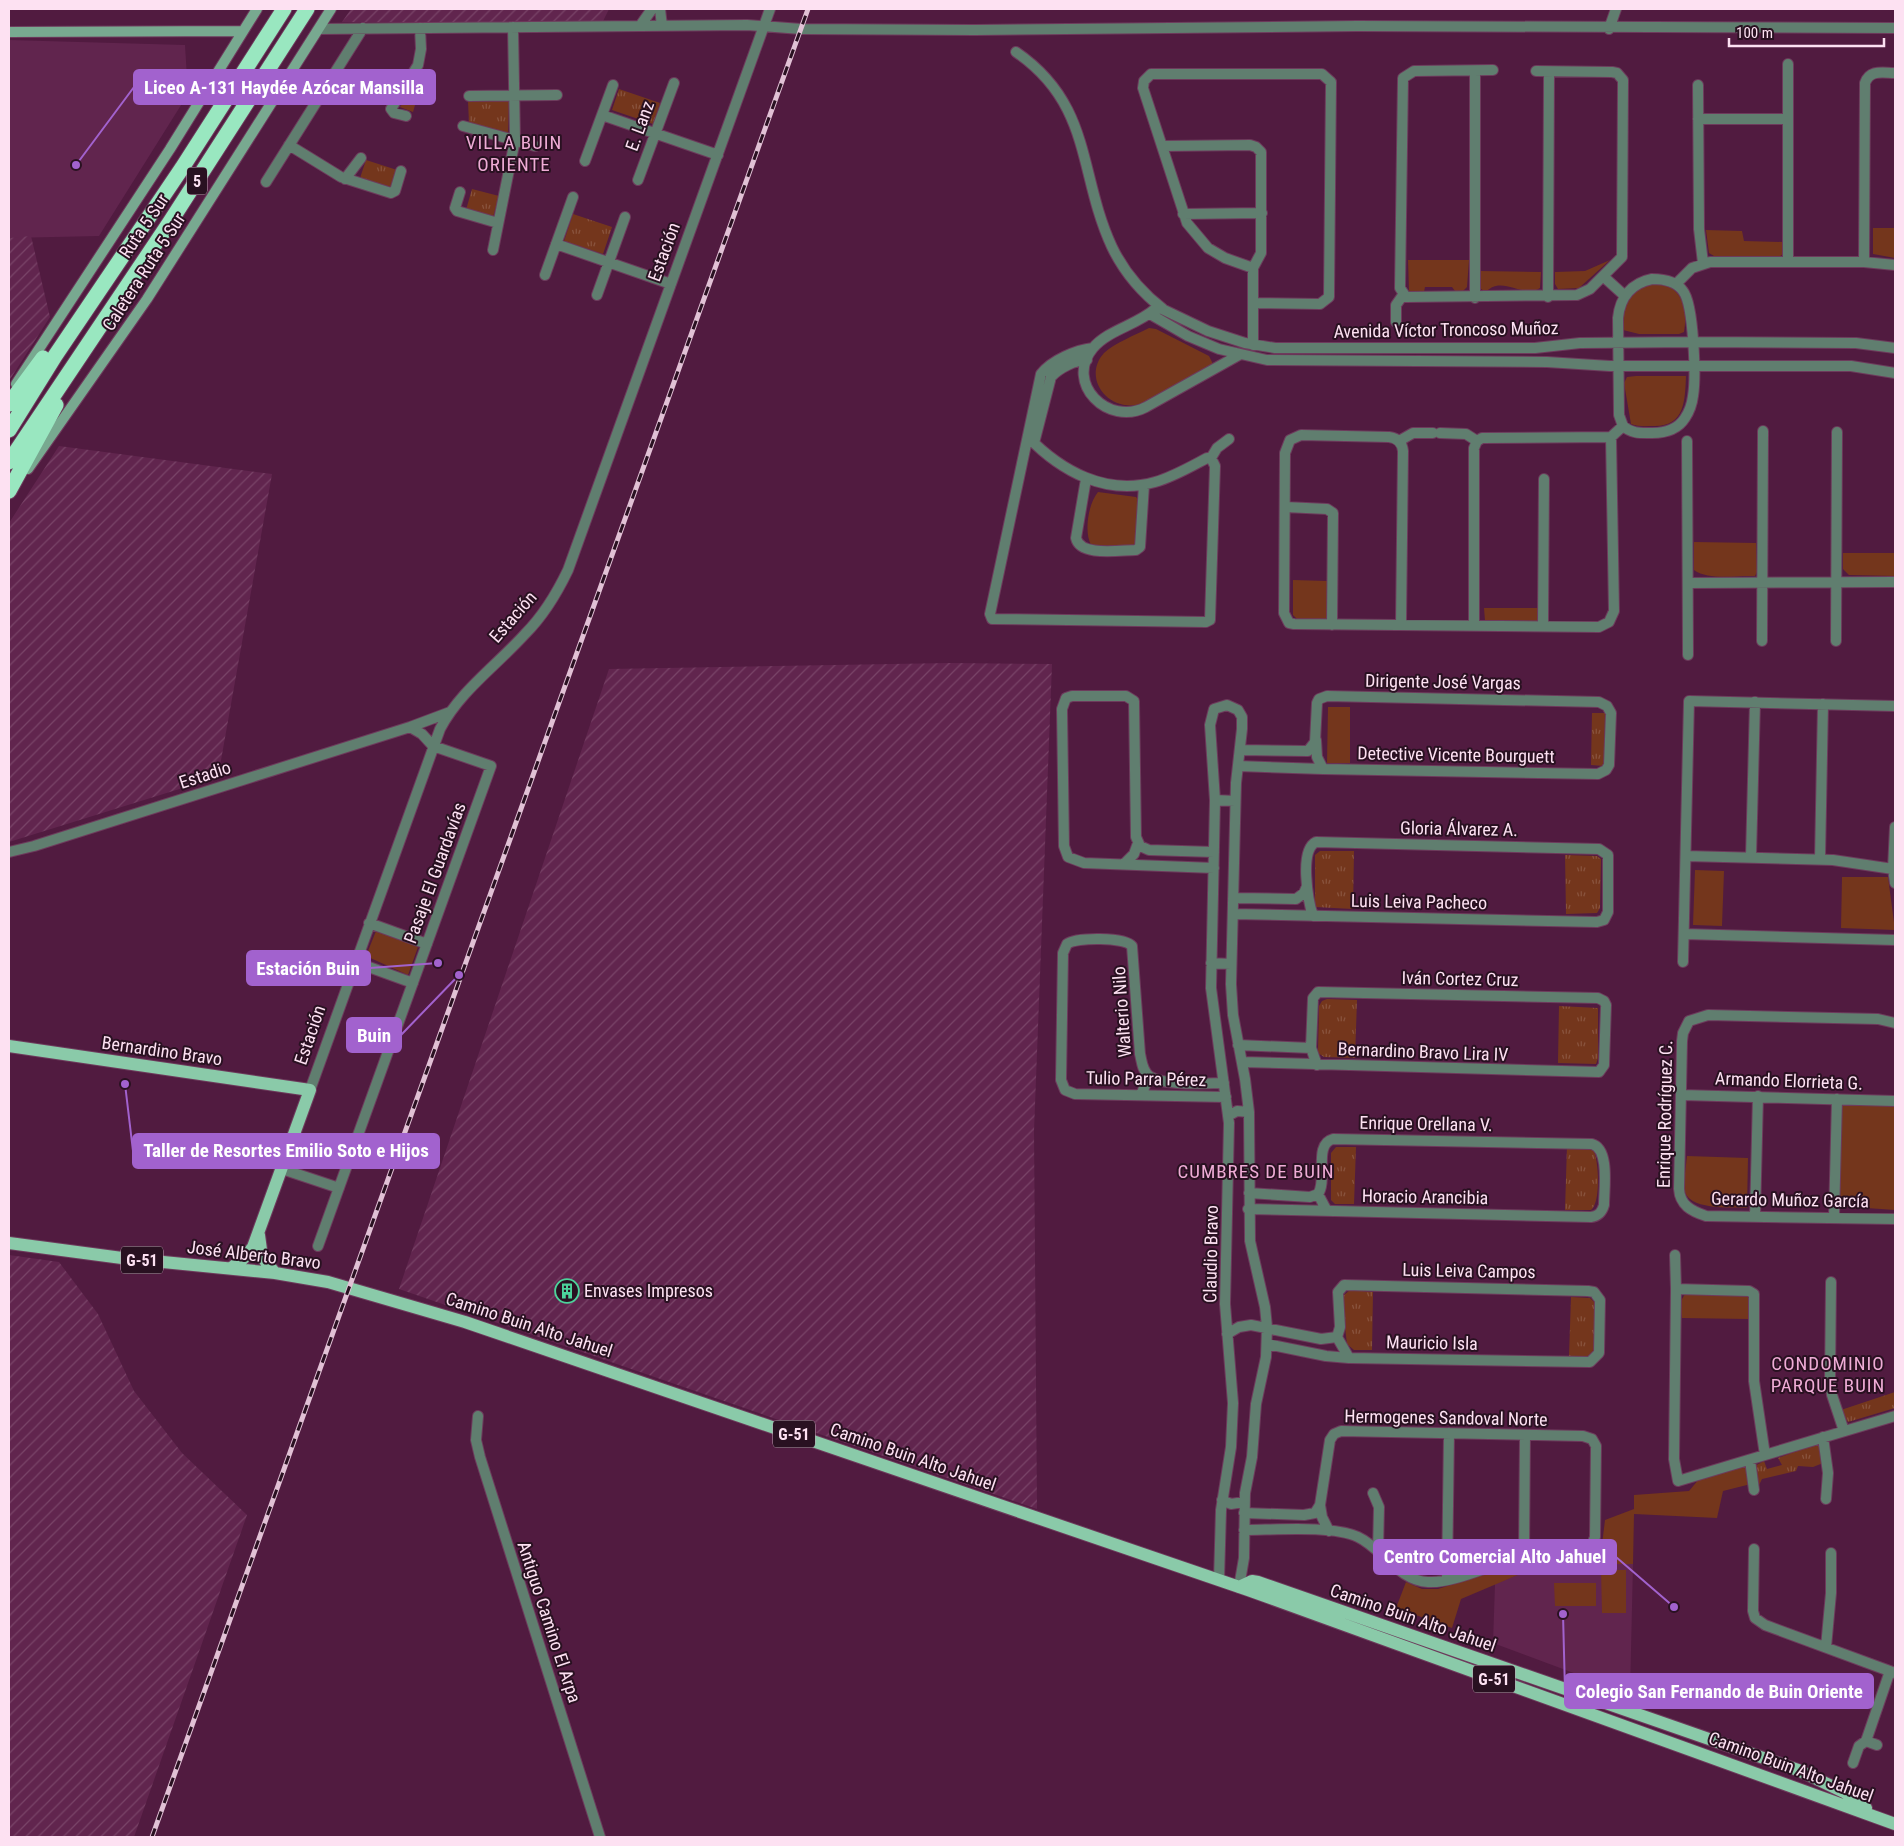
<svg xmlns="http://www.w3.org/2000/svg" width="1904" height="1846" font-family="'Roboto Condensed',sans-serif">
<defs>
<pattern id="industrial-furrows" width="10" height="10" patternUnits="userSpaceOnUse" patternTransform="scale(1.25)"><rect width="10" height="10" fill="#61254e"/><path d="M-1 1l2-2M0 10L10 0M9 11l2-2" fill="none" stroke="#794468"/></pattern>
<pattern id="grass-tufts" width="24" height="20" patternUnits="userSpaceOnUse" patternTransform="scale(1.25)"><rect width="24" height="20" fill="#74361c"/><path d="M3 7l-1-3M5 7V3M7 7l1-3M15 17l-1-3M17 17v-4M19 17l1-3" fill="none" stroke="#89533d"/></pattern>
</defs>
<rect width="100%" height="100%" fill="#511b40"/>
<path fill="#61254e" d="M 9,40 L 185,45 L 188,94 L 99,236 L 9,238 Z
M 1545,1564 L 1633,1564 L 1630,1694 L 1493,1643 L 1495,1584 Z"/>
<path fill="url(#industrial-furrows)" d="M 351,9 L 609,9 L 602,23 L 342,22 Z
M 31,236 L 50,317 L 9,381 L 9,238 Z
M 59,446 L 272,474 L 218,777 L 9,842 L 9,523 Z
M 950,663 L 1052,664 L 1034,1131 L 1037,1509 L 399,1289 L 609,669 Z
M 9,1255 L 59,1262 L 98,1314 L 134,1391 L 182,1453 L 247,1515 L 134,1837 L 9,1837 Z"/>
<path fill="url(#grass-tufts)" d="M 427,71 L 427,90 L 419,91 L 413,112 L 400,107 Z
M 619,89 L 660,103 L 653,124 L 612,110 Z
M 509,100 L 508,134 L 469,123 L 468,101 Z
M 366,160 L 397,170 L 391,187 L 360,178 Z
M 472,189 L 499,196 L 493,217 L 466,210 Z
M 573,214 L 612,227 L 603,254 L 564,241 Z
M 1592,713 L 1605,713 L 1604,766 L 1591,765 Z
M 1320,851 L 1354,851 L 1353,909 L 1315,907 L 1315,855 Z
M 1565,855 L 1597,856 L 1601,859 L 1600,908 L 1597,913 L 1566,914 Z
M 1327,999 L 1357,1000 L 1355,1058 L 1324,1057 L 1318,1053 L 1319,1006 L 1322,1001 Z
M 1559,1006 L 1598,1008 L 1598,1058 L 1596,1064 L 1558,1063 Z
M 1567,1146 L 1593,1149 C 1599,1160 1601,1202 1591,1210 L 1565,1210 Z
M 1336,1147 L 1356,1147 L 1354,1204 L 1335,1204 L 1331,1200 L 1331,1153 Z
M 1350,1290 L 1373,1292 L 1372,1350 L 1354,1350 L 1347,1344 L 1342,1302 L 1343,1296 Z
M 1571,1297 L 1590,1298 L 1594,1302 L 1595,1348 L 1594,1352 L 1587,1357 L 1569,1356 Z
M 1895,1392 L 1895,1408 L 1848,1422 L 1841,1410 Z
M 1819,1443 L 1823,1463 L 1813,1467 L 1798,1466 L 1796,1471 L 1762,1479 L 1759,1485 L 1757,1483 L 1753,1467 L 1764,1461 L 1767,1469 L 1782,1465 L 1778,1458 Z"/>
<path fill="#74361c" d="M 1873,228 L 1895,228 L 1895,258 L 1873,254 Z
M 1706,230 L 1742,231 L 1744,241 L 1783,242 L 1783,254 L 1779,257 L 1714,256 L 1709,253 Z
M 1408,260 L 1469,260 L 1467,287 L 1463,291 L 1455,291 L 1452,287 L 1425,287 L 1424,292 L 1409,291 Z
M 1610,260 L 1579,288 L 1558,289 L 1555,284 L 1555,272 L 1585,271 Z
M 1480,271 L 1541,272 L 1540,288 C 1526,297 1511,283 1496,286 C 1493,286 1488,290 1485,292 L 1480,288 Z
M 1658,283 C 1683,288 1688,309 1684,332 L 1679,334 L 1639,334 L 1623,330 C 1623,303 1630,288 1658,283 Z
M 1149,328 L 1156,329 L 1209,356 L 1213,364 L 1141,404 C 1107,413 1082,377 1104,353 C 1115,343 1135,335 1149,328 Z
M 1636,376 L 1686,376 C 1685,400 1685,426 1655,426 C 1646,426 1638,427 1631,424 L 1624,383 L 1627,377 Z
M 1098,492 L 1136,497 L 1140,502 L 1139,543 L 1133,547 L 1091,545 C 1084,532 1088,504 1098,492 Z
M 1694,542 L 1756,543 L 1757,572 L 1755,576 L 1749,576 C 1732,576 1708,580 1694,570 Z
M 1843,553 L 1895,553 L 1895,576 L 1849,575 L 1843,569 Z
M 1293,580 L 1328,581 L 1327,621 L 1298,620 L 1293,615 Z
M 1484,608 L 1538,608 L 1538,621 L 1485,621 Z
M 1328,707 L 1350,707 L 1350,763 L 1327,763 Z
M 1695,870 L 1724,871 L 1722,926 L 1693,925 Z
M 1842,877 L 1888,877 L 1895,930 L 1841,928 Z
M 376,931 L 418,947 L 408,975 L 366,956 Z
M 1840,1100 L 1895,1102 L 1895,1210 L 1838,1206 Z
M 1687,1156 L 1748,1158 L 1747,1208 C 1731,1207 1686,1211 1684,1188 C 1684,1177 1686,1166 1687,1156 Z
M 1685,1294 L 1748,1295 L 1749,1319 L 1682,1318 L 1679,1304 Z
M 1746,1466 L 1751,1484 L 1723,1491 L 1717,1518 L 1634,1514 L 1633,1564 L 1544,1564 L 1461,1599 L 1452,1628 L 1396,1608 L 1406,1582 L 1422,1589 L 1438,1589 L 1525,1561 L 1545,1558 L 1596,1556 L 1601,1553 L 1605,1520 L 1634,1509 L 1634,1495 L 1689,1491 L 1699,1479 Z
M 1601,1570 L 1626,1570 L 1626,1613 L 1602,1613 Z
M 1554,1583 L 1596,1583 L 1596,1606 L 1555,1606 Z"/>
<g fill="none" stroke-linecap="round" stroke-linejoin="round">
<g stroke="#6d3b5c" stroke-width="12">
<path id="street" d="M 660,9 L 662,26
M 640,26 L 652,9
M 319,29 L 747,25 L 801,29 L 975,30 L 1357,26 L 1895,28
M 1609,29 L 1616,9
M 1016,52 C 1093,105 1078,174 1112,247 C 1124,272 1141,292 1163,309
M 1788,64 L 1788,261
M 1493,70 L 1414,71 L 1403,78 L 1400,288 L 1406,297 L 1577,295 L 1590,289 L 1622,257 L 1623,80 L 1617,73 L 1612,72 L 1536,71
M 1698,85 L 1699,229 L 1703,263
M 469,96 L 557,95
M 602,115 L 718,155
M 406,116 L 394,113 L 391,109 L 418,65 L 421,49 L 420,28
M 1698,119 L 1788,119
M 463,126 L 535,146
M 289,145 L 341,177 L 391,193 L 395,191 L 401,171
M 1163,146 L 1250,145 L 1256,147 L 1261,152 L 1261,253 L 1253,268 L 1253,345
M 585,161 L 613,85
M 345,179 L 361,158
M 638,180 L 674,83
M 266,182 L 363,28
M 460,192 L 455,208 L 457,211 L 498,223
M 1183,214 L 1262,213
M 556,244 L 671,284
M 493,250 L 515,140 L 513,27
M 1864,262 L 1865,83 C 1870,69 1883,73 1895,73
M 545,275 L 573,197
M 1604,277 L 1625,296
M 1652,279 C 1663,279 1676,281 1683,291 C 1694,305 1696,378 1693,396 C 1692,404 1689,412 1685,418 C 1678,429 1665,433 1652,433 C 1641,433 1632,434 1623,426 L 1619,415 L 1618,318 C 1620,297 1632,283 1652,279 Z
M 1676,284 L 1692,268 L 1710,262 L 1864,262 L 1895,265
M 597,295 L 625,217
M 1548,297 L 1549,72
M 1475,298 L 1475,72
M 1253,303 L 1320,304 L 1329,297 L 1331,82 L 1322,74 L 1151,74 L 1144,81 L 1143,88 L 1187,223 L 1208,248 L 1225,258 L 1253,268
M 1150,314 L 1188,336 L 1219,349 L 1267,360 L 1547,362 L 1610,366 L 1851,366 L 1895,373
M 1396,322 L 1396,305 L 1403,295
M 1093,348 C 1076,350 1052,360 1041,374 L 990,614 L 992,619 L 1206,622 L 1210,620 L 1215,466 L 1211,458
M 1239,355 L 1146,407 C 1108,427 1064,383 1093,348 C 1108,330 1137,325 1155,309 L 1160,308 L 1208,331 L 1245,343 L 1275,348 L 1535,348 L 1580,343 L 1693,342 L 1856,343 L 1895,348
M 1440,433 L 1466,434 L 1477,441
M 1028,437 C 1061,471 1106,496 1155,482 C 1173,477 1190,467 1207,458 L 1211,458 L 1217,448 L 1229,439
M 1399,441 L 1413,433 L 1433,433
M 1687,441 L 1688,655
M 1034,443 L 1051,377 C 1059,368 1075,360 1087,360
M 1086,479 L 1076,538 C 1080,557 1120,550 1136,550 L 1140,547 L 1144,485
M 1285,507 L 1327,509 L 1333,513 L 1332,625
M 1688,583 L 1895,582
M 1401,625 L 1403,451 C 1402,442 1397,438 1389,437 L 1301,435 L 1290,440 L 1285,453 L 1284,613 L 1289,623 L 1294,624 L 1599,627 L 1609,622 L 1614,611 L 1611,437
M 1474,626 L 1474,448 L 1477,441 L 1482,438 L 1611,437 L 1623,426
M 1543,626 L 1544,479
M 1762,641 L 1763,431
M 1836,641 L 1837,432
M 1316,740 L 1317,757 L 1323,769
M 1238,766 L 1323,769 L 1598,774 L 1606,770 L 1609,765 L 1611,713 L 1607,706 L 1599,702 L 1327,696 L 1319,699 L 1317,703 L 1315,742 L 1308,751 L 1240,750
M 1215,800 L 1235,801
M 1895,827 L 1893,869 L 1895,883
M 9,852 L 34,846 L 410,727 L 450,712
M 1686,856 L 1833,860 L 1893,869
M 1751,857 L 1755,702
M 1820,859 L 1823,704
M 1124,864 L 1134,854 L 1138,843
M 1214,868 L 1084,863 L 1068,857 L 1064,846 L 1062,709 L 1066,698 L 1072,696 L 1126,696 L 1134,701 L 1136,837 L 1140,846 L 1149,850 L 1214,852
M 1233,898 L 1296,899 L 1304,893 L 1307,886
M 1233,914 L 1597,922 L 1604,920 L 1608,912 L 1608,855 L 1599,849 L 1316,842 C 1299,850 1308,901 1313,916
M 369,923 L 427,944
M 1684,934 L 1895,940
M 355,962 L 413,983
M 1683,962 L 1689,701 L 1895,706
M 1211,963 L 1231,964
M 1895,1023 L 1878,1019 L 1708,1015 L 1689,1021 L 1683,1033 L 1682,1041 L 1679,1189 C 1680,1205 1691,1211 1706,1216 L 1895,1219
M 1238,1045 L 1311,1048
M 1242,1062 L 1599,1072 L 1604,1065 L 1606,1005 L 1604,1001 L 1598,998 L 1318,992 L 1313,998 L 1311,1048 L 1317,1065
M 1224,1083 C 1206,1083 1163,1086 1149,1076 C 1142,1070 1142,1062 1140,1054 L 1132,946 C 1125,937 1076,937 1067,944 L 1063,953 L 1061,1080 L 1065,1090 L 1075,1094 L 1226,1097
M 310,1090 L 440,729 C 460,691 496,666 525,634 C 543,616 557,593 568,570 L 770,9
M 1141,1095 L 1149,1076
M 1682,1095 L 1895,1101
M 1228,1116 L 1237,1111 L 1249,1112
M 282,1169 L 339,1188
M 1249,1193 L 1310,1197 L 1318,1194
M 1248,1209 L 1591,1217 C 1599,1216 1602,1212 1604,1205 C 1604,1189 1610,1149 1592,1144 L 1333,1139 C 1313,1144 1328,1180 1318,1194 L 1327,1211
M 1755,1217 L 1758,1096
M 1834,1217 L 1837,1099
M 318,1246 L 491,766 L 433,746 L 422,734 L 410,727
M 1675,1255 L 1676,1289 L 1674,1459 L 1678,1481 L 1895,1416
M 1831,1282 L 1830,1380 L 1832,1395 L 1844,1431
M 1676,1289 L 1749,1291 L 1754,1294 L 1754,1381 L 1765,1455
M 1227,1334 L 1239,1327 L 1251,1325 L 1321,1339 L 1337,1337
M 1267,1344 L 1326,1356 L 1349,1358 L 1590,1362 L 1599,1353 L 1600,1300 L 1594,1292 L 1588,1291 L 1344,1285 L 1338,1292 L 1340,1327 L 1337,1337 L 1349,1358
M 478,1416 L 476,1440 L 480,1457 L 600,1837
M 1823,1437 L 1828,1473 L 1826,1499
M 1750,1460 L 1754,1490
M 1373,1493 L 1379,1507 L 1378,1551
M 1222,1500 L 1231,1504 L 1244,1502
M 1320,1505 L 1322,1517 L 1329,1531
M 1244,1530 C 1274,1530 1332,1525 1358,1537 C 1382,1548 1399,1581 1428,1582 C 1455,1584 1504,1559 1534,1553 C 1549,1551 1579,1555 1591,1547 L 1595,1537 L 1596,1446 L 1592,1439 L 1583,1436 L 1341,1431 L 1334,1434 L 1330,1440 L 1320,1505 L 1315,1513 L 1304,1515 L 1244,1513
M 1754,1549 L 1753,1611 L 1755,1618 L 1765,1625 L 1895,1673
M 1524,1556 L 1525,1435
M 1447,1579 L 1449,1433
M 1219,1580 L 1221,1510 L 1231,1447 L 1233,1403 L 1225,1304 L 1229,1123 L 1211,988 L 1215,800 L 1210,725 L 1214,709 L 1227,705 L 1238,710 L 1242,717 L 1242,729 L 1236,783 L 1231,984 L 1233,1015 L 1245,1079 L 1249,1112 L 1250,1241 L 1265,1307 L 1267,1327 L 1266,1357 L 1256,1404 L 1252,1457 L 1245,1493 L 1244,1558 L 1239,1587
M 1826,1647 L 1831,1593 L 1831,1553
M 1866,1741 L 1877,1745
M 1853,1763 L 1859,1746 L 1866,1741 L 1890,1671"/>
</g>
<g stroke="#6d3b5c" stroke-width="12">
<path id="secondary" d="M 9,32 L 243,31
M 16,384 L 170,149 L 257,9
M 28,469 L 147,299 L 331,9"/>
</g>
<g stroke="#6d3b5c" stroke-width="14">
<path id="primary" d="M 9,1046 L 310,1090 L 253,1247 L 243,1259 L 231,1268
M 259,1235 L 262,1257 L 275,1273
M 9,1243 L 122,1258 L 275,1273 L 328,1282 L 465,1322 L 1248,1590 L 1895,1824
M 1239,1587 L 1252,1581 L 1258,1582 L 1798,1770 L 1844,1792 L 1866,1808"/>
</g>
<g stroke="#6d3b5c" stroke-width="17">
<path id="highway" d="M 9,404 L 43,358
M 9,430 L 55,356 L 182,168 L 284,9
M 9,462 L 170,222 L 307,9
M 9,491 L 56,405"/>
</g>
<use href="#street" stroke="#607e6f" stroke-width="10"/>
<use href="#secondary" stroke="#78a990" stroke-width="10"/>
<use href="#primary" stroke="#8acaa9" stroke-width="12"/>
<use href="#highway" stroke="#99e7c0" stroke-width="15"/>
<g stroke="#e1c1d5" stroke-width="5">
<path id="rail" d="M 152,1837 L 808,9"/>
</g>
<use href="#rail" stroke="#291121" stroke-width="3" stroke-dasharray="9" stroke-linecap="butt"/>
</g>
<defs>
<g id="building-ring" transform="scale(1.25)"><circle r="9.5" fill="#291121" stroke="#4cd39b" stroke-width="1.5"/><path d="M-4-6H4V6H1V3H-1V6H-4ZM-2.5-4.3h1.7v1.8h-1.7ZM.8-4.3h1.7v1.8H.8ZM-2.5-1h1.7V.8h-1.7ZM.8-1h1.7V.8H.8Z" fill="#4cd39b"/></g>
</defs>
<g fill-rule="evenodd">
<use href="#building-ring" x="567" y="1291"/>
</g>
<g text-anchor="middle" stroke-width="4" stroke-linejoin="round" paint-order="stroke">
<g fill="#291121" stroke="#bda3b3" stroke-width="1">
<rect x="187" y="167.5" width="20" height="27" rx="4"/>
<rect x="121" y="1246.5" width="42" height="27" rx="4"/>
<rect x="773" y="1420.5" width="42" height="27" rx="4"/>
<rect x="1473" y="1665.5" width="42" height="27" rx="4"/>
</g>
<g font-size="16" font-weight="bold" fill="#fde1f2">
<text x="197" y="187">5</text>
<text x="142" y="1266">G-51</text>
<text x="794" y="1440">G-51</text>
<text x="1494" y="1685">G-51</text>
</g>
<g font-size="18" fill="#fde1f2" stroke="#291121">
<text transform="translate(640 126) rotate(-70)" y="6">E. Lanz</text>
<text transform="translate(144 226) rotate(-56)" y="6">Ruta 5 Sur</text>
<text transform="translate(664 252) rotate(-70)" y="6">Estación</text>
<text transform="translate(144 272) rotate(-57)" y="6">Caletera Ruta 5 Sur</text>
<text transform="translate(1446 330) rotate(-1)" y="6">Avenida Víctor Troncoso Muñoz</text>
<text transform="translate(513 617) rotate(-49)" y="6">Estación</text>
<text transform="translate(1443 682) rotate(1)" y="6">Dirigente José Vargas</text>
<text transform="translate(1456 755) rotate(1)" y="6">Detective Vicente Bourguett</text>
<text transform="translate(205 775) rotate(-18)" y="6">Estadio</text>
<text transform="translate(1459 829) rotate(1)" y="6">Gloria Álvarez A.</text>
<text transform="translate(435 873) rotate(-70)" y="6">Pasaje El Guardavías</text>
<text transform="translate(1419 902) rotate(1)" y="6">Luis Leiva Pacheco</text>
<text transform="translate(1460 979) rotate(1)" y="6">Iván Cortez Cruz</text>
<text transform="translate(1122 1012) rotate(-94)" y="6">Walterio Nilo</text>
<text transform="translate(310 1035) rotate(-71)" y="6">Estación</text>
<text transform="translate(162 1051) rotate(8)" y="6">Bernardino Bravo</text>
<text transform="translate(1423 1052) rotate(2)" y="6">Bernardino Bravo Lira IV</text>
<text transform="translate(1146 1079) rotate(1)" y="6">Tulio Parra Pérez</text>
<text transform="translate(1789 1081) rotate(2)" y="6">Armando Elorrieta G.</text>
<text transform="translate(1665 1114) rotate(-89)" y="6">Enrique Rodríguez C.</text>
<text transform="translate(1426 1124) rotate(1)" y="6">Enrique Orellana V.</text>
<text transform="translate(1425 1197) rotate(1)" y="6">Horacio Arancibia</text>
<text transform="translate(1790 1200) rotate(1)" y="6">Gerardo Muñoz García</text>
<text transform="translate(1211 1254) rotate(-89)" y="6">Claudio Bravo</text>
<text transform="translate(254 1255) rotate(7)" y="6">José Alberto Bravo</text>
<text transform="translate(1469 1271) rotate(1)" y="6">Luis Leiva Campos</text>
<text transform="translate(529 1325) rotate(18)" y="6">Camino Buin Alto Jahuel</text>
<text transform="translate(1432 1343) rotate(1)" y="6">Mauricio Isla</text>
<text transform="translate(1446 1418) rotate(1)" y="6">Hermogenes Sandoval Norte</text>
<text transform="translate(913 1457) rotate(19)" y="6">Camino Buin Alto Jahuel</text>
<text transform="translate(1413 1618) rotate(19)" y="6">Camino Buin Alto Jahuel</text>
<text transform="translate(549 1622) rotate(72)" y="6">Antiguo Camino El Arpa</text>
<text transform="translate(1791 1767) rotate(20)" y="6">Camino Buin Alto Jahuel</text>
</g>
<g font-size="18" fill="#fde1f2" stroke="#291121" text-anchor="start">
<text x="584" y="1297">Envases Impresos</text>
</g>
<g font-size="19" letter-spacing="1" fill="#efacd6" stroke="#291121">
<text x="514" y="149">VILLA BUIN<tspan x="514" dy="22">ORIENTE</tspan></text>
<text x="1256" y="1178">CUMBRES DE BUIN</text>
<text x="1828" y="1370">CONDOMINIO<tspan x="1828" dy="22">PARQUE BUIN</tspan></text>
</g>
</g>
<path fill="none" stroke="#a262ce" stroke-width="2" d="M76 165L134 87M438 963L370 968M459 975L401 1035M125 1084L133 1151M1674 1607L1616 1557M1563 1614L1565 1691"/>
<g fill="#a262ce" stroke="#291121" stroke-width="2">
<circle cx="76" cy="165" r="5"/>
<circle cx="438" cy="963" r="5"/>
<circle cx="459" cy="975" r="5"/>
<circle cx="125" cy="1084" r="5"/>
<circle cx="1674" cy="1607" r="5"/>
<circle cx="1563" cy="1614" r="5"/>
</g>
<g fill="#a262ce" stroke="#a262ce" stroke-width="2">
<rect x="134" y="70" width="301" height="34" rx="5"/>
<rect x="247" y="951" width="123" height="34" rx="5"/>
<rect x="347" y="1018" width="54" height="34" rx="5"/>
<rect x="133" y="1134" width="306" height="34" rx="5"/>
<rect x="1374" y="1540" width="242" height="34" rx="5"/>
<rect x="1565" y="1674" width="308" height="34" rx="5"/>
</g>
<g font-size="19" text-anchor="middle" font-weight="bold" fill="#fff">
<text x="284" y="94">Liceo A-131 Haydée Azócar Mansilla</text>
<text x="308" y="975">Estación Buin</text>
<text x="374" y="1042">Buin</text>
<text x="286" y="1157">Taller de Resortes Emilio Soto e Hijos</text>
<text x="1495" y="1563">Centro Comercial Alto Jahuel</text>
<text x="1719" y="1698">Colegio San Fernando de Buin Oriente</text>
</g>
<rect width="1904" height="1846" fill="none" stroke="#fde1f2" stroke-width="20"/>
<path d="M1729 38v8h155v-8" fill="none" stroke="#fde1f2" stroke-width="2.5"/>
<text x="1736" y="38" font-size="15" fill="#fde1f2" stroke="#291121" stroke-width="4" paint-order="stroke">100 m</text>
</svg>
